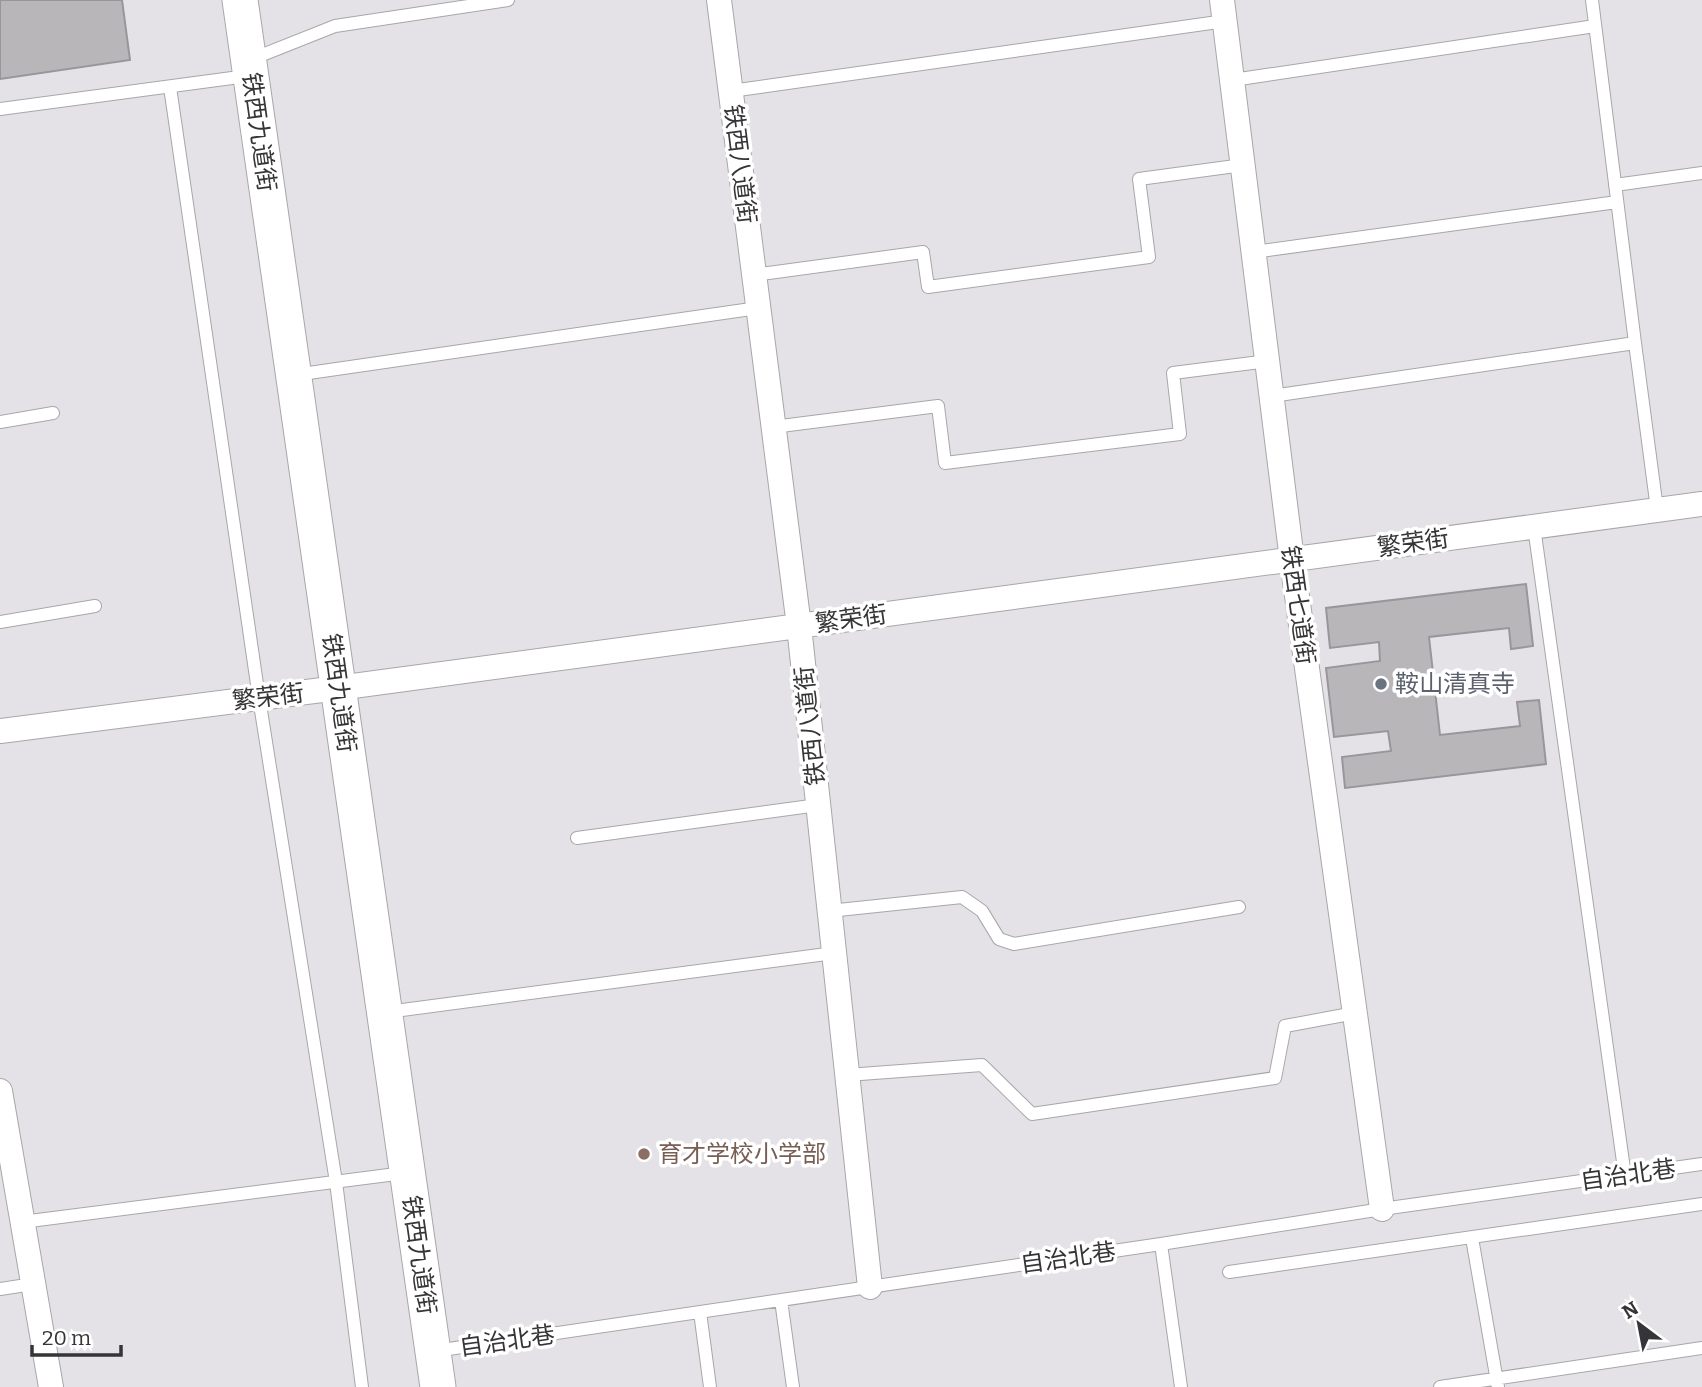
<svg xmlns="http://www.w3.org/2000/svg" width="1702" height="1387" font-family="Bitter,'Noto Sans SC',serif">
<rect width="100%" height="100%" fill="#e5e2e7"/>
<path fill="#b9b6ba" stroke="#99969b" stroke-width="2" d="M 0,0 L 122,0 L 130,60 L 0,79 Z
M 1526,584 L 1533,646 L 1511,649 L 1509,628 L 1429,637 L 1440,735 L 1520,726 L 1517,702 L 1539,700 L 1546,764 L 1345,788 L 1342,757 L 1391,751 L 1388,731 L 1334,737 L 1326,668 L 1380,661 L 1379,642 L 1330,648 L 1326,608 Z"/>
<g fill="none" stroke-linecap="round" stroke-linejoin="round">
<g stroke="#a9a6aa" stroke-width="14">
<path id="service" d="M 1592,0 L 1635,343 L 1657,509
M 252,59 L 335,26 L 508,0
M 1233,80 L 1595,26
M 170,87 L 259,698 L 336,1182 L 362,1387
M 731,91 L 1225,21
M 0,109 L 247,76
M 1615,185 L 1702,173
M 1254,252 L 1617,202
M 754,275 L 923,252 L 928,287 L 1149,257 L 1139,179 L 1243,165
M 295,375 L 758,308
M 1272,396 L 1635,343
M 0,422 L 53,413
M 773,427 L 938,406 L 945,463 L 1180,434 L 1173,373 L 1268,361
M 1534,527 L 1625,1176
M 0,622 L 95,606
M 577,838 L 818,805
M 829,911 L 962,897 L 982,911 L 999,939 L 1014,944 L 1239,907
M 387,1012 L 834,953
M 847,1075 L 982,1065 L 1032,1114 L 1275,1078 L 1285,1026 L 1355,1013
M 22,1222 L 404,1173
M 1472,1238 L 1498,1387
M 1161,1244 L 1181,1387
M 1229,1272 L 1702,1204
M 0,1289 L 33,1284
M 781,1300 L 793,1387
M 700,1312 L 710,1387
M 435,1351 L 1161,1244 L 1382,1209 L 1702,1164
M 1440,1387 L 1702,1348"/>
</g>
<g stroke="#a9a6aa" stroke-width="26">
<path id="minor" d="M 719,0 L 799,626 L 870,1287
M 1222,0 L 1292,560 L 1382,1209
M 0,731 L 338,688 L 1702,504
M 0,1091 L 51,1387"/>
</g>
<g stroke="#a9a6aa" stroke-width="37">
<path id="secondary" d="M 240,0 L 438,1387"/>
</g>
<use href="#service" stroke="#fff" stroke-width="12"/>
<use href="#minor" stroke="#fff" stroke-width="24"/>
<use href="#secondary" stroke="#fff" stroke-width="35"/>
</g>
<circle fill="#6b7280" stroke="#fff" stroke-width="2.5" cx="1381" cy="684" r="7"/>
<circle fill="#8d6e63" stroke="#fff" stroke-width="2.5" cx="644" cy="1154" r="7"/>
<g text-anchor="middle" stroke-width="7" stroke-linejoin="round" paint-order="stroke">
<g font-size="24" fill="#353436" stroke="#fff">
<text transform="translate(259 132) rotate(82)" y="8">铁西九道街</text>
<text transform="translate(740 164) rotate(83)" y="8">铁西八道街</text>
<text transform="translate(1413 543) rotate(-8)" y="8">繁荣街</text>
<text transform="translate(1298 605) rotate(82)" y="8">铁西七道街</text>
<text transform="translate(851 619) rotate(-8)" y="8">繁荣街</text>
<text transform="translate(339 693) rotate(82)" y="8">铁西九道街</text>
<text transform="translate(268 697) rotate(-7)" y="8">繁荣街</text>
<text transform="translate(810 726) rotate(-96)" y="8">铁西八道街</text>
<text transform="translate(1628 1175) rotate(-8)" y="8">自治北巷</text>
<text transform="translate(419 1255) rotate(82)" y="8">铁西九道街</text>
<text transform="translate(1068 1258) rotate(-8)" y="8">自治北巷</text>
<text transform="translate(507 1341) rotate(-8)" y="8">自治北巷</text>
</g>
<g font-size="24" fill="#5b616d" stroke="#fff" text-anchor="start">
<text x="1395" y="692">鞍山清真寺</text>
</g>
<g font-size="24" fill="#785e54" stroke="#fff" text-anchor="start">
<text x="658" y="1162">育才学校小学部</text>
</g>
</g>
<g transform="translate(1639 1324) rotate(328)" stroke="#ffffff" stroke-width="5" paint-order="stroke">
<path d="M0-5L12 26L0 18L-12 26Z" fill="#353436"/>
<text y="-10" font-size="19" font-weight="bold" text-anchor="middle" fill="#353436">N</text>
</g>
<path d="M32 1345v10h89v-10" fill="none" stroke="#353436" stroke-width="3.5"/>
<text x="42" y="1345" font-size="21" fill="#353436" stroke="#ffffff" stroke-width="5" paint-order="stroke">20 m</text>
</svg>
